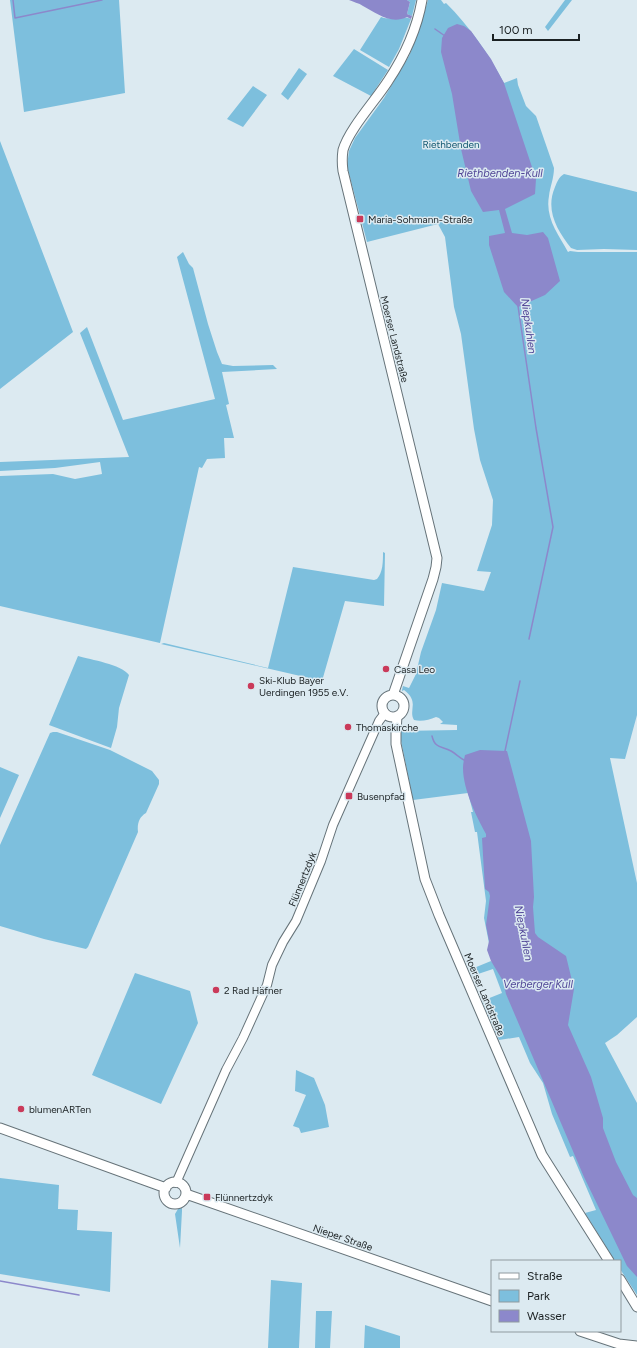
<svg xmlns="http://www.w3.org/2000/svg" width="637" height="1348" font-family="Figtree,sans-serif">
<rect width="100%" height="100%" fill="#dceaf1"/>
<path fill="#7dbfdd" d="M 10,0 L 119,0 L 125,93 L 24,112 Z
M 407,0 L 416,0 L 412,16 L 407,14 L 410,2 Z
M 428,0 L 441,0 L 444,4 L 446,3 C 470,27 488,53 504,83 L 517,78 L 518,85 L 526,106 L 536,116 L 554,168 C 554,178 550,187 549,196 C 545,218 558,234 568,252 L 570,251 L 578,252 L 637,252 L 637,715 L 625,759 L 610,758 L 637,883 L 637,1017 L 617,1035 L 605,1043 L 637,1103 L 637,1295 L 620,1269 L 620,1261 L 615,1261 L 585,1213 L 596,1210 L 573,1156 L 570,1157 L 552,1114 L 543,1083 L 530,1063 L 519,1037 L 499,1040 L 482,1001 L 502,993 L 493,969 L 472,976 L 469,970 L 491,961 L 493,963 L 484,918 L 486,901 L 477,832 L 475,832 L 471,812 L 473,812 L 468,793 L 413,800 L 399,731 L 457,730 L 457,725 L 440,724 L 443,722 L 439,718 L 436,717 C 429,720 421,722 414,720 C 408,710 420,702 404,690 L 402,691 L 402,690 L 403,686 L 409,688 L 416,674 L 421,652 L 436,610 L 442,583 L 484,591 L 491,572 L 477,571 L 492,525 L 493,500 L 480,460 L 474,429 L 461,334 L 454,307 L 445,237 L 438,224 L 367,242 L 347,166 L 349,151 L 355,138 L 384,98 L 409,56 L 419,31 Z
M 565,0 L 572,0 L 548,31 L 545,27 Z
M 381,17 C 392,21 402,15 411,19 L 399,49 L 389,67 L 360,50 Z
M 354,49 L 388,70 L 371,96 L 333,76 Z
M 299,68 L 307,74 L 288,100 L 281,94 Z
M 253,86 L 267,95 L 243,127 L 227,119 Z
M 0,141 L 73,332 L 0,389 Z
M 564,174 L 637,192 L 637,250 L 604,249 L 577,250 L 571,248 C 557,230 545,210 555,187 C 557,182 559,177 564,174 Z
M 183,252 L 189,264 L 193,268 L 208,324 L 217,352 L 222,364 L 233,366 L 273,365 L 277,369 L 222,372 L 229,404 L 226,405 L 234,438 L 224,438 L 225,458 L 207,459 L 202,468 L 199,467 L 160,643 L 0,606 L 0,476 L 53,474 L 75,479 L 102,474 L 100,462 L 55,468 L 0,471 L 0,462 L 129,457 L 80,333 L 87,327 L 123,420 L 215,399 L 177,257 Z
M 383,552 L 385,553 L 384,606 L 345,601 L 322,681 L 161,644 L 164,643 L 268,668 L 293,567 L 374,580 L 377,579 C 383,572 383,562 383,552 Z
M 78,656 C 91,660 121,664 129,675 L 119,708 L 117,727 L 111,748 L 49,725 Z
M 53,732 L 57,732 L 110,750 L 152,771 L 159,780 L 159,784 L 146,813 C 139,817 137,824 138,832 L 88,947 L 86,949 L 44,939 L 0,926 L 0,845 L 50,733 Z
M 0,767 L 19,775 L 0,818 Z
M 135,973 L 190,991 L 198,1023 L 161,1104 L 92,1075 Z
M 296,1070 L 314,1078 L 325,1105 L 329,1127 L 301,1133 L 299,1128 L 293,1126 L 306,1095 L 295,1091 Z
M 0,1178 L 59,1185 L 58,1209 L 78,1210 L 77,1230 L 112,1232 L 110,1292 L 0,1274 Z
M 182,1208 L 182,1211 L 180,1248 L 175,1214 L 178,1209 Z
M 271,1280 L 302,1283 L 299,1348 L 268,1348 Z
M 316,1311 L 332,1311 L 330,1348 L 315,1348 Z
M 365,1325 L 400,1336 L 400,1348 L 364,1348 Z"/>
<path fill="#8c88cb" d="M 349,0 L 407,0 L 410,2 L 407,14 L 412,16 L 411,19 L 407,17 C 390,25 377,13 363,6 C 359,3 353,2 349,0 Z
M 457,24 L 464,26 L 471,31 L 491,59 L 504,83 L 536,179 L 535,194 L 505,209 L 512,233 L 527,235 L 543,232 L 548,238 L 560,281 L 545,295 L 518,307 L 504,292 L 489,245 L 489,236 L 505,233 L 499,210 L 483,212 L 471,191 L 461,149 L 452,94 L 441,52 L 442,38 L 448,28 Z
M 480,750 L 507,751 L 531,841 L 534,897 L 533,907 L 535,933 L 538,937 L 566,956 L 574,989 L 568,1025 L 591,1077 L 603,1118 L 603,1128 L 616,1162 L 633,1195 L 637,1198 L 637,1277 L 627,1266 L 584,1177 L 506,994 L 503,981 L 491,961 L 487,950 L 489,941 L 486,925 L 490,896 L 489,892 L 485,889 L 482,838 L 486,837 L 486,834 C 476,816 463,789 463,768 C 463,764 464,759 465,755 Z"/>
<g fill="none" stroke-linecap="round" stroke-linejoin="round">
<path stroke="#8c88cb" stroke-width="1.5" d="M 13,0 L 15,18 L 102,0
M 435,29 L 445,36
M 518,306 L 536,428 L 553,527 L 529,639
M 432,736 C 435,749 442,746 451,751 C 456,754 460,758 464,760
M 505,751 L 520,681
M 0,1281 L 79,1295"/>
<g stroke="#667379" stroke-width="10">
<path id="tertiary" d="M 176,1183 L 226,1070 L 243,1038 L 267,985 L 272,965 L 283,942 L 296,921 L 321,861 L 333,825 L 379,721 L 385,713"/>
</g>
<g stroke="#667379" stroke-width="11">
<path id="secondary" d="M 393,695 L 433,579 L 436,567 L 437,558 L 343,171 C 342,164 342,157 343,150 C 349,129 376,100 388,81 C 404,57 417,29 422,0
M382 706a11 11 0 1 1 22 0a11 11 0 1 1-22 0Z
M 397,716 L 396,732 L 396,744 L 425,879 L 439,915 L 542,1155 L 609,1261
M 0,1128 L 166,1188
M164 1193a11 11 0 1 1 22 0a11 11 0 1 1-22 0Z
M 186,1194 L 492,1301
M 620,1279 L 637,1307
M 580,1331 L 619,1344 L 637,1346"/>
</g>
<use href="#tertiary" stroke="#fff" stroke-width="8"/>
<use href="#secondary" stroke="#fff" stroke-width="9"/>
</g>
<g fill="#ca3a5a" stroke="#dceaf1" stroke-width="1.5">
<rect x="356" y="215" width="8" height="8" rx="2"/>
<circle cx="386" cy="669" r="4"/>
<circle cx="251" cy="686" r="4"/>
<circle cx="348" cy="727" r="4"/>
<rect x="345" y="792" width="8" height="8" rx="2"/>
<circle cx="216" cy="990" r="4"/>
<circle cx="21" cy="1109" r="4"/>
<rect x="203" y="1193" width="8" height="8" rx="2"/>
</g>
<g text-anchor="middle" stroke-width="3" stroke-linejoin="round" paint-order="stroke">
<g font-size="10" fill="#145972" stroke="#dceaf1">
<text x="451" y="148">Riethbenden</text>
</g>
<g font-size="10" fill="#1b2123" stroke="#dceaf1" text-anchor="start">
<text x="368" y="223">Maria-Sohmann-Straße</text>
<text x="394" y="673">Casa Leo</text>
<text x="259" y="684">Ski-Klub Bayer<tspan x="259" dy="12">Uerdingen 1955 e.V.</tspan></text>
<text x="356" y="731">Thomaskirche</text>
<text x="357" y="800">Busenpfad</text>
<text x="224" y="994">2 Rad Häfner</text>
<text x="29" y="1113">blumenARTen</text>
<text x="215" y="1201">Flünnertzdyk</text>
</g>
<g font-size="10" fill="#1b2123" stroke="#dceaf1">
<text transform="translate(395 339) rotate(76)" y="4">Moerser Landstraße</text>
<text transform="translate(302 879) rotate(-68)" y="4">Flünnertzdyk</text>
<text transform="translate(485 994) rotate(67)" y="4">Moerser Landstraße</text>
<text transform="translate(343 1237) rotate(19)" y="4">Nieper Straße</text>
</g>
<g font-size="11" font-style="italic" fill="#504596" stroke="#dceaf1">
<text x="500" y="177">Riethbenden-Kull</text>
<text transform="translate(529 326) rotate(82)" y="4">Niepkuhlen</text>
<text transform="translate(524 933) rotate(79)" y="4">Niepkuhlen</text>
<text x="538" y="988">Verberger Kull</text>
</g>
</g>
<rect x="491" y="1260" width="130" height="72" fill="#dceaf1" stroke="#8f9a9f"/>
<rect x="499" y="1273" width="20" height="6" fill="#ffffff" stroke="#8f9a9f"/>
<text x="527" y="1280" font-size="12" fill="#1b2123">Straße</text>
<rect x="499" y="1290" width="20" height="12" fill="#7dbfdd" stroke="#8f9a9f"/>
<text x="527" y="1300" font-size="12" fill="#1b2123">Park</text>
<rect x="499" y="1310" width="20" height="12" fill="#8c88cb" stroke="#8f9a9f"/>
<text x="527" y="1320" font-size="12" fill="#1b2123">Wasser</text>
<path d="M493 34v6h86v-6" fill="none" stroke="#1b2123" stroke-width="2"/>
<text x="499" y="34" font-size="12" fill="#1b2123" stroke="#dceaf1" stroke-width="3" paint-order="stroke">100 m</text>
</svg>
